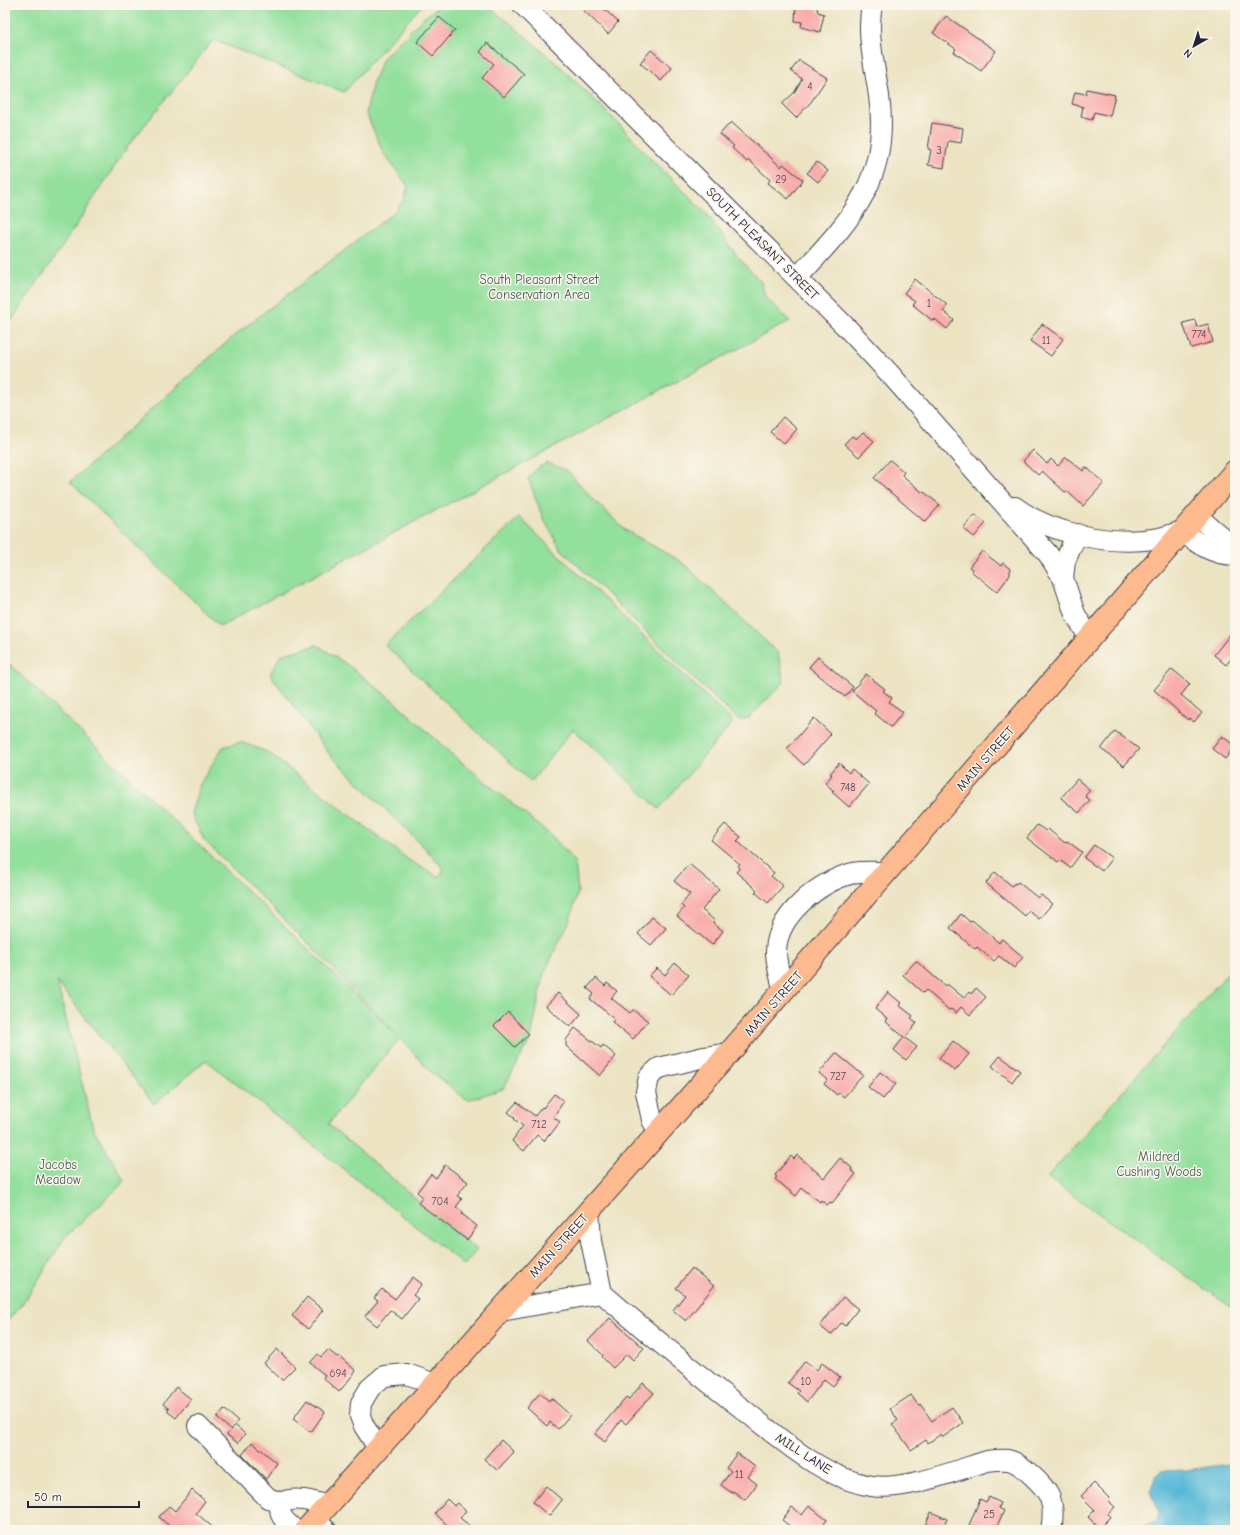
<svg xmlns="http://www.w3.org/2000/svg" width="1240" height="1535" font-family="'Comic Neue',sans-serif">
<rect width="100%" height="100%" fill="#fbf7ec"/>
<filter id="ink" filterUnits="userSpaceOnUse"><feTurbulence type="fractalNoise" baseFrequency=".025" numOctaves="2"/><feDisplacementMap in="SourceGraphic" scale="8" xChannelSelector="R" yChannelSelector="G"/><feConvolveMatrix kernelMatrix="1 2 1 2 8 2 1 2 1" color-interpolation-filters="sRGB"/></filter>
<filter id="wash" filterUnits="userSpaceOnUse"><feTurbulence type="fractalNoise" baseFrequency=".012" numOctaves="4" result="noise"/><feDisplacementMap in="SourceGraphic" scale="16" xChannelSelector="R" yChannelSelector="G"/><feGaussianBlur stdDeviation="0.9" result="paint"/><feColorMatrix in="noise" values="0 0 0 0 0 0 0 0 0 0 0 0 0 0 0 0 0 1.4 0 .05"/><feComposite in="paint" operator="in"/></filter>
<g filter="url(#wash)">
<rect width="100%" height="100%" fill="#ebe3c2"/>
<path fill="#93df9c" stroke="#5a806c" d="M 5,5 L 422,5 L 344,92 L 213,40 L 128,146 L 58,253 L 5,329 Z
M 441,5 L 485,5 L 510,23 L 564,70 L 621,126 L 651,159 L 706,213 L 737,256 L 761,282 L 765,297 L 790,321 L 220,626 L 70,482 L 235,335 L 394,212 L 404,200 L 408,186 L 383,152 L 366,113 L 373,82 L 383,58 L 422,19 Z
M 548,463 L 568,471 L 589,495 L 625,530 L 683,563 L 778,653 L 784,682 L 749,718 L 738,720 L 708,692 L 560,548 L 543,518 L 528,478 L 539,467 Z
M 519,517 L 733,722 L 659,809 L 573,729 L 531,782 L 385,645 Z
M 317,645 L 345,663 L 394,701 L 455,757 L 553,837 L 575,862 L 578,892 L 569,922 L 544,973 L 531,1038 L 503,1089 L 467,1100 L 431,1072 L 400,1038 L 328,1124 L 477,1250 L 464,1265 L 206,1060 L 154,1104 L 57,982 L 93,1128 L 125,1181 L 65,1237 L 27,1298 L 5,1324 L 5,660 L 276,918 L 398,1036 L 320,955 L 204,840 L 191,813 L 200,784 L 223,747 L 241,742 L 267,752 L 410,861 L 439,877 L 444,869 L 425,848 L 330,755 L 270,674 L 281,655 Z
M 1235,965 L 1235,1310 L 1047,1177 Z"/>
<path fill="#58b9d7" stroke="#3d6e89" d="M 1235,1463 L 1235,1530 L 1129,1530 L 1149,1525 L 1157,1521 L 1159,1511 L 1150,1492 L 1156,1475 L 1162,1471 L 1187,1470 Z"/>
<g id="blocks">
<path fill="#f8adaa" d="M 578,5 L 600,5 L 618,22 L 608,34 Z
M 796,5 L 816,5 L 818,12 L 824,14 L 820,32 L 801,27 L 802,22 L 795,21 Z
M 946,16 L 996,51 L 981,71 L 954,52 L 956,49 L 933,33 Z
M 439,17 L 455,30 L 433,56 L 417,42 Z
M 487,43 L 524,74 L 504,97 L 482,78 L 494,64 L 480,52 Z
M 651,50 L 672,68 L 661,81 L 640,63 Z
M 799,60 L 827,78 L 811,102 L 796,118 L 782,104 L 794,93 L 802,79 L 791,71 Z
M 1087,89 L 1115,95 L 1110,116 L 1094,112 L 1092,120 L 1081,117 L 1083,107 L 1072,104 L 1075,92 L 1086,94 Z
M 731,122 L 781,167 L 783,164 L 803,180 L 788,199 L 768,183 L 770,180 L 749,160 L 747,162 L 732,148 L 734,146 L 720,134 Z
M 932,123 L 963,128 L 961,143 L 948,141 L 944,168 L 928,165 L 931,150 L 928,149 Z
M 817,162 L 828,171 L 818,182 L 807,173 Z
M 915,279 L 947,305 L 943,311 L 954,320 L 947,329 L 935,319 L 933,321 L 912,304 L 915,301 L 904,293 Z
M 1195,320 L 1197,327 L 1208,324 L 1213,342 L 1191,348 L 1183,323 Z
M 1042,324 L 1063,339 L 1051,356 L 1030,341 Z
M 783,417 L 797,429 L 784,444 L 770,432 Z
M 863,432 L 874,441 L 859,457 L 844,444 L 852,436 L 856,439 Z
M 1033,450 L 1047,464 L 1051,459 L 1058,466 L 1066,457 L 1083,471 L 1086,467 L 1104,483 L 1083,506 L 1067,491 L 1065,492 L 1042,471 L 1038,475 L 1023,461 Z
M 890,460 L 904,472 L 902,475 L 923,493 L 924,492 L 940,505 L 925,522 L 874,478 Z
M 975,515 L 986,523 L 974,537 L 963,528 Z
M 982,551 L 1001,566 L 1003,563 L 1010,569 L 1010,575 L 997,592 L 971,571 L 972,569 L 969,567 Z
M 1235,628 L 1235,654 L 1226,665 L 1214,655 Z
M 818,657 L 853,687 L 845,697 L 809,667 Z
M 1172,669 L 1190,684 L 1181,695 L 1202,713 L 1194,722 L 1189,718 L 1188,720 L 1154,690 Z
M 866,674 L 885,689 L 883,691 L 892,698 L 889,702 L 903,712 L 891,727 L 874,713 L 876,711 L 852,691 Z
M 814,718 L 831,734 L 804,765 L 787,749 Z
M 1115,731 L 1139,749 L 1124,766 L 1101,749 Z
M 1222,736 L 1235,746 L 1225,759 L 1212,749 Z
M 839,763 L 849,773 L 852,769 L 869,784 L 849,807 L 832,792 L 834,791 L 825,783 L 832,775 L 830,774 Z
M 1077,779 L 1090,790 L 1085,796 L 1090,800 L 1079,813 L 1061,798 Z
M 725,824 L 741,837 L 737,841 L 774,873 L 771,876 L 783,886 L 768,903 L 755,892 L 757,890 L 736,872 L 740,868 L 738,866 L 740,864 L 711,840 Z
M 1037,825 L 1046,831 L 1048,829 L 1065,843 L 1067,841 L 1082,852 L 1070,868 L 1060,860 L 1058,862 L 1027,838 Z
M 1094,845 L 1112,858 L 1102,871 L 1084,858 Z
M 689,864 L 719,889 L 702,910 L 715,921 L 713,923 L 723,931 L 712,945 L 677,916 L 684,908 L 681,905 L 690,894 L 674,881 Z
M 995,872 L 1012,886 L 1014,883 L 1016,884 L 1018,882 L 1038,898 L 1041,895 L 1052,904 L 1039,919 L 1029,911 L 1025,916 L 986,883 Z
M 961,914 L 970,922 L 972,920 L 999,943 L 1002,939 L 1023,957 L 1014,968 L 999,956 L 994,961 L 977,947 L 975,949 L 950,928 Z
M 652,917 L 666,928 L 651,945 L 638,934 Z
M 916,961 L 945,986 L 947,984 L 964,998 L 969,992 L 971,994 L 976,988 L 986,997 L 970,1015 L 961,1007 L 956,1013 L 951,1009 L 949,1010 L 926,990 L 923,993 L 903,975 Z
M 675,963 L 689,975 L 671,995 L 649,976 L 657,968 L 665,975 Z
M 596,978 L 605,986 L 607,983 L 617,991 L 611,998 L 630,1013 L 633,1010 L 648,1021 L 633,1039 L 612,1022 L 615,1019 L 590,999 L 594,994 L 587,988 Z
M 888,992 L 901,1003 L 899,1005 L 913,1016 L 911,1018 L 917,1023 L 905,1038 L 885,1021 L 887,1019 L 875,1009 Z
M 558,993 L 581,1014 L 570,1027 L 546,1006 Z
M 508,1012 L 529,1034 L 515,1047 L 494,1026 Z
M 575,1028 L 601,1048 L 603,1045 L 616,1056 L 600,1076 L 566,1046 L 566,1040 Z
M 904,1037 L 917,1047 L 906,1060 L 894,1050 Z
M 953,1041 L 969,1054 L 955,1071 L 939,1058 Z
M 836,1053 L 863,1075 L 844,1097 L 839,1093 L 837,1095 L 824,1084 L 827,1080 L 819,1073 Z
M 1000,1056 L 1020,1071 L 1012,1082 L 992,1066 Z
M 880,1072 L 896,1084 L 883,1099 L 868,1087 Z
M 554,1094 L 564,1101 L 553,1117 L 560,1122 L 550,1135 L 549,1134 L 544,1141 L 537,1135 L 524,1151 L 512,1141 L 523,1126 L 514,1119 L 515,1118 L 508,1112 L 517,1102 L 535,1116 L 542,1107 L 543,1108 Z
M 797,1155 L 824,1178 L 840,1158 L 852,1168 L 851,1170 L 856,1174 L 832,1203 L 830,1202 L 827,1205 L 821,1200 L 820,1202 L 802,1188 L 796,1196 L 775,1179 L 777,1177 L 775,1175 L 791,1156 L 794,1159 Z
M 445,1165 L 468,1182 L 457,1196 L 462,1199 L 456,1207 L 463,1212 L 462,1214 L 477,1226 L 467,1240 L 418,1203 L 423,1197 L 417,1192 L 431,1174 L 436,1178 Z
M 692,1268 L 714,1286 L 686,1321 L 673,1310 L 685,1295 L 676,1288 Z
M 413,1277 L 422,1284 L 413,1295 L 418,1299 L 402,1319 L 390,1310 L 377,1326 L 365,1316 L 378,1301 L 374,1298 L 382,1289 L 395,1299 Z
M 307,1297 L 323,1310 L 308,1329 L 292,1316 Z
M 843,1297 L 858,1309 L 845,1326 L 841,1323 L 831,1335 L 820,1326 Z
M 610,1318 L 644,1348 L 633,1360 L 627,1354 L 613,1368 L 602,1357 L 603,1355 L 588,1341 Z
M 277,1349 L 295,1367 L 282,1380 L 264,1363 Z
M 328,1350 L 337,1357 L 339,1356 L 356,1371 L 339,1392 L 323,1378 L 325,1375 L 310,1363 L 318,1354 L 321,1357 Z
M 805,1361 L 817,1370 L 822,1363 L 840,1377 L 833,1386 L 824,1379 L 807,1402 L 797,1393 L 799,1391 L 788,1383 Z
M 643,1383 L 654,1393 L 626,1424 L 621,1420 L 605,1442 L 595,1434 L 626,1397 L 629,1399 Z
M 176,1387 L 191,1399 L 176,1418 L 167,1411 L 169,1409 L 163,1404 Z
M 540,1393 L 549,1401 L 551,1398 L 570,1415 L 558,1429 L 550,1422 L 547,1426 L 527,1408 Z
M 911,1395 L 918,1405 L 920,1404 L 932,1421 L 952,1407 L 963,1423 L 943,1437 L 941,1434 L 928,1443 L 926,1440 L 911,1450 L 892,1424 L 898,1420 L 890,1409 Z
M 307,1400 L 325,1412 L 311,1432 L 293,1419 Z
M 224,1409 L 238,1421 L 231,1430 L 217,1418 Z
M 235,1425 L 245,1434 L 238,1443 L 227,1435 Z
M 501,1440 L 514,1452 L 497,1470 L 484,1459 Z
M 252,1442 L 277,1463 L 266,1479 L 242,1455 Z
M 737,1453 L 755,1467 L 748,1477 L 757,1484 L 745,1500 L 733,1491 L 732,1493 L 721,1485 L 731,1471 L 726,1468 Z
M 1094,1483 L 1110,1499 L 1108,1501 L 1115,1507 L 1108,1514 L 1110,1517 L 1099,1528 L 1088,1517 L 1095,1510 L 1081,1496 Z
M 546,1486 L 562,1500 L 549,1516 L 533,1502 Z
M 192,1490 L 205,1501 L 196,1513 L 216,1530 L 174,1530 L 159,1517 L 169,1506 L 175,1511 Z
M 989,1497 L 1001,1503 L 999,1508 L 1004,1511 L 995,1530 L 967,1530 L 980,1499 L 986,1502 Z
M 447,1499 L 454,1506 L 457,1503 L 466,1511 L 460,1518 L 475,1530 L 452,1530 L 435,1513 Z
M 809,1506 L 827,1520 L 819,1530 L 795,1530 L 782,1520 L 792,1507 L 802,1515 Z
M 931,1512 L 947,1519 L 942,1530 L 923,1530 Z"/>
</g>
</g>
<g filter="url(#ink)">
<use href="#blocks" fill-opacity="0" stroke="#403f4f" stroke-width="1"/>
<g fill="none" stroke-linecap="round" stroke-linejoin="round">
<g stroke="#403f4f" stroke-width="22">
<path id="minor" d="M 523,5 L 850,331 L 890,374 L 1048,554 L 1063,578 L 1075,614 L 1090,639
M 798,277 C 850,220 891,180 879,96 C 875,66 866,35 872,5
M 1015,507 C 1050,534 1109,545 1153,539 C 1163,538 1173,534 1182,531 C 1200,545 1211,554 1234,555
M 1196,515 L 1225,540 L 1235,556
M 1063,578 L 1065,561 L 1077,534
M 784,990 C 780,978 777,966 776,954 C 775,916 819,882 853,873 C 863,871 876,872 887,872
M 659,1132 L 652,1120 L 646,1092 L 649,1077 L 659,1068 L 704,1057 L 729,1053
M 589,1210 L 591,1241 L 602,1293
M 500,1311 L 602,1293 C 648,1333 695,1373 744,1410 C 781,1439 824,1479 872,1486 C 904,1491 955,1471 987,1461 C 994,1460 1001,1459 1008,1460 C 1020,1462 1044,1485 1049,1496 C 1054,1507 1053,1520 1051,1530
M 198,1426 L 268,1498 L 280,1503
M 378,1448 L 364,1426 L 360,1416 L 361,1403 L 370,1388 L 384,1376 L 407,1374 L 435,1384
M 280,1503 C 295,1496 312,1501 327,1506
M 280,1503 C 279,1518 285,1521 295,1530
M 315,1520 L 326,1530"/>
</g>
<g stroke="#403f4f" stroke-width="24">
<path id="major" d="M 306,1530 L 729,1053 L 1235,471"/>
</g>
<use href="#minor" stroke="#fff" stroke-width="20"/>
<use href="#major" stroke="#fcba8e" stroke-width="22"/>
</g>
</g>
<g text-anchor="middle" stroke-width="3" stroke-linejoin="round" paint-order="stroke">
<g font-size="11" fill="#584557">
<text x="810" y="90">4</text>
<text x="939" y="154">3</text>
<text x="781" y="183">29</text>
<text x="929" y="307">1</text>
<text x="1199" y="338">774</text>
<text x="1046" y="344">11</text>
<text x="848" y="791">748</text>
<text x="838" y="1080">727</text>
<text x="539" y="1128">712</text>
<text x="440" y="1205">704</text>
<text x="338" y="1377">694</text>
<text x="806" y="1385">10</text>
<text x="739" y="1478">11</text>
<text x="989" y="1518">25</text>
</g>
<g font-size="13" fill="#22223b" stroke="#fbf7ec">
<text transform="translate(763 243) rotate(45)" y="5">SOUTH PLEASANT STREET</text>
<text transform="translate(985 758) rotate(-49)" y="5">MAIN STREET</text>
<text transform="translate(773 1003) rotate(-49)" y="5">MAIN STREET</text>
<text transform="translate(558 1245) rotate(-48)" y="5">MAIN STREET</text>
<text transform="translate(804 1453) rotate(33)" y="5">MILL LANE</text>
</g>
<g font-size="13" fill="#445b58" stroke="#fbf7ec">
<text x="539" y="284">South Pleasant Street<tspan x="539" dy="15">Conservation Area</tspan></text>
<text x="1159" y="1161">Mildred<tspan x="1159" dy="15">Cushing Woods</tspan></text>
<text x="58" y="1169">Jacobs<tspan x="58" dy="15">Meadow</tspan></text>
</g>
</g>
<rect width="1240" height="1535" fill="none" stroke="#fbf7ec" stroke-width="20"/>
<g transform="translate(1194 46) rotate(219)" stroke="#fbf7ec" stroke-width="3" paint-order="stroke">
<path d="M0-3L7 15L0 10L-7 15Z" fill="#22223b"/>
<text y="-6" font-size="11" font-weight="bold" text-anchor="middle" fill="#22223b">N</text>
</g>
<path d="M28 1501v6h111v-6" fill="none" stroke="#22223b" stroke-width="2"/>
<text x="34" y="1501" font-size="12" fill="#22223b" stroke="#fbf7ec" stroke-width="3" paint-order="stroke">50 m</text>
</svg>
